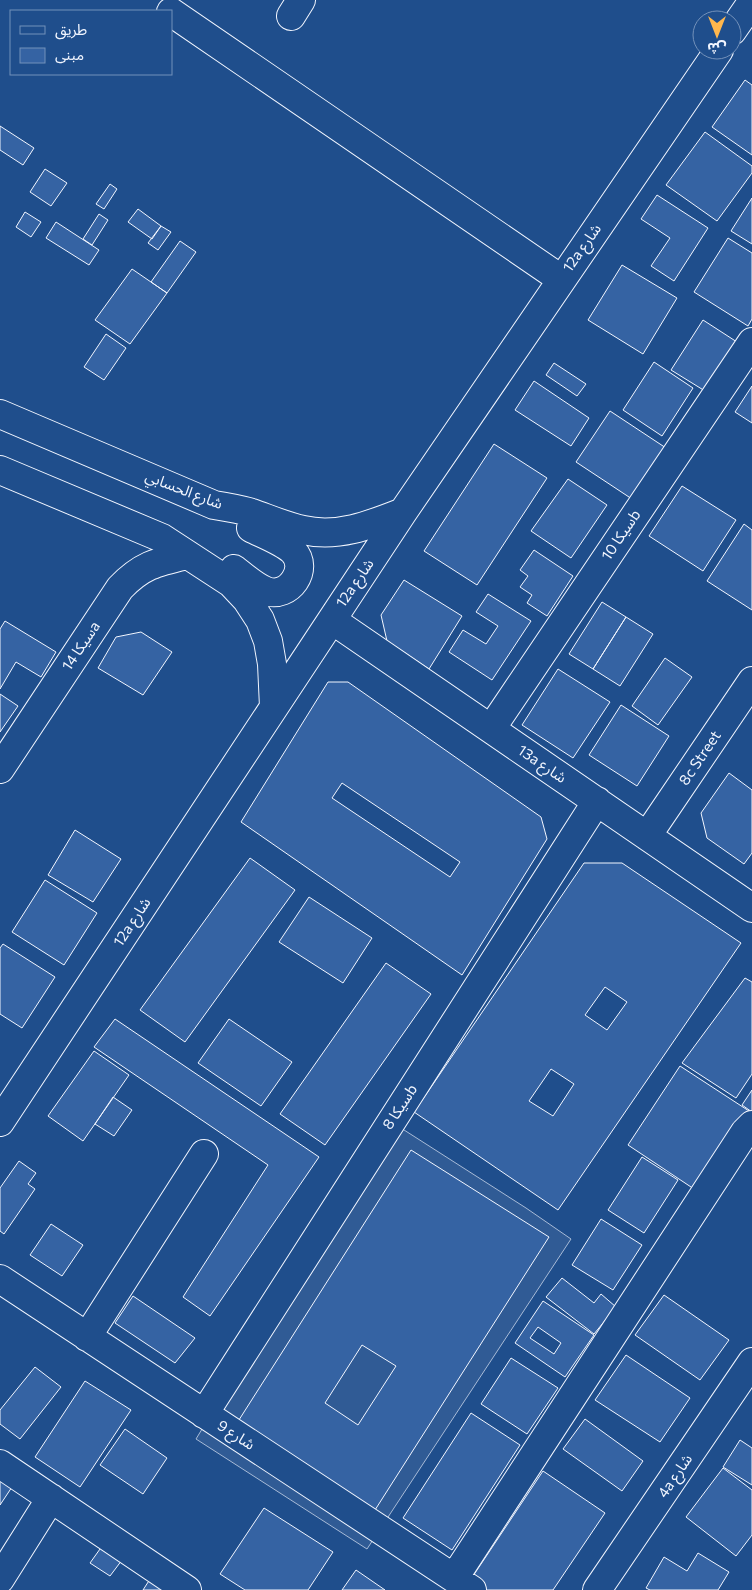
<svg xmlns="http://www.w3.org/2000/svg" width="752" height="1590" font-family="Commissioner,'Noto Sans Arabic',sans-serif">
<rect width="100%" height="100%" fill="#1f4e8c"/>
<path fill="#305b95" stroke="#a8bbd7" d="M 390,1121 L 526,1208 L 571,1239 L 367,1549 L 196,1439 Z"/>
<path fill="#3563a3" stroke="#f2f6ff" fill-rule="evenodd" d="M 745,80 L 752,85 L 752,155 L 712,127 Z
M 0,126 L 34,148 L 23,165 L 0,150 Z
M 705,132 L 752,166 L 752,173 L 717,221 L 666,185 Z
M 45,169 L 67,183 L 51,206 L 30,192 Z
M 110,184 L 117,189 L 104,209 L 96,204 Z
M 657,195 L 708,228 L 674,281 L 651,266 L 670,238 L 641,219 Z
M 752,198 L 752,244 L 731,231 Z
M 138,209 L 161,226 L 152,239 L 128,222 Z
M 25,212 L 41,222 L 31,237 L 16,227 Z
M 99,214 L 108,220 L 92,245 L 83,239 Z
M 56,222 L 99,250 L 89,265 L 46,238 Z
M 161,226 L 171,232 L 158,250 L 148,243 Z
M 728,238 L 752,253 L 752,319 L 748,326 L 694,292 Z
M 180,241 L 196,252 L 167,293 L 151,282 Z
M 622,265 L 677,298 L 643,354 L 588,320 Z
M 132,269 L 167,293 L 130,344 L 95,320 Z
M 703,320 L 737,342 L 705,391 L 671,370 Z
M 106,334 L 126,348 L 104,380 L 84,367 Z
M 654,362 L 693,388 L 662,436 L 623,410 Z
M 554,363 L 586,384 L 577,396 L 546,375 Z
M 534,381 L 589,418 L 571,446 L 515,410 Z
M 752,386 L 752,423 L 735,412 Z
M 610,411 L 666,448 L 632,499 L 576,462 Z
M 494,444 L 547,478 L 477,585 L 424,551 Z
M 568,479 L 607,505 L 571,558 L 531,531 Z
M 682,486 L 736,520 L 703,571 L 649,536 Z
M 744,524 L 752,530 L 752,610 L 707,581 Z
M 534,550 L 573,576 L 547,616 L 527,603 L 532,595 L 520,587 L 528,576 L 520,570 Z
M 404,580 L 462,616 L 429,669 L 387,641 L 381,615 Z
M 488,594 L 531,621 L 492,680 L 449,652 L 463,630 L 486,644 L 498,626 L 476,612 Z
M 602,602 L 626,617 L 593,669 L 569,654 Z
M 626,617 L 653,634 L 620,686 L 593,669 Z
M 5,621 L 56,652 L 41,677 L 16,662 L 0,689 L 0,629 Z
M 141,632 L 172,652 L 143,695 L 98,668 L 116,637 Z
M 665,658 L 692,677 L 658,725 L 632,706 Z
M 558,669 L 610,702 L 573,758 L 522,725 Z
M 328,682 L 348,682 L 541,817 L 547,839 L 462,975 L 241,822 ZM 342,783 L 460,862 L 450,877 L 332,798 Z
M 0,694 L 18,706 L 0,732 Z
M 621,705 L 669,736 L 637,786 L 589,755 Z
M 729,773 L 752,790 L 752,853 L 744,864 L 707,838 L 701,813 Z
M 75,830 L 121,859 L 93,902 L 48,875 Z
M 250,858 L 295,890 L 185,1042 L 140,1010 Z
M 584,863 L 622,863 L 741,943 L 558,1210 L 414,1112 ZM 605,987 L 627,1002 L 607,1030 L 585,1015 ZM 551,1069 L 574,1084 L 553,1116 L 529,1101 Z
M 45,880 L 97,913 L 64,965 L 12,932 Z
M 309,897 L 372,938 L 343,983 L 279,942 Z
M 3,944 L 55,977 L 22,1028 L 0,1014 L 0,948 Z
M 386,963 L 431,994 L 325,1145 L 280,1114 Z
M 745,978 L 752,982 L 752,1074 L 736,1098 L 682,1063 Z
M 115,1019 L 319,1157 L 210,1316 L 183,1297 L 268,1165 L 94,1047 Z
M 229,1019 L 292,1062 L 261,1106 L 198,1063 Z
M 94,1051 L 129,1075 L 83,1141 L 48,1116 Z
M 680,1066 L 749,1111 L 694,1189 L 628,1145 Z
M 752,1090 L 752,1112 L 742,1105 Z
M 113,1097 L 132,1110 L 114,1136 L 95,1124 Z
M 411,1150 L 549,1237 L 375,1510 L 237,1423 ZM 362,1345 L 396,1366 L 358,1425 L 325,1403 Z
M 642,1157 L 678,1180 L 644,1233 L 608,1210 Z
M 19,1161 L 36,1173 L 28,1184 L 35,1189 L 4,1234 L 0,1231 L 0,1188 Z
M 601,1219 L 642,1245 L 613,1290 L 572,1265 Z
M 51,1224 L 83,1245 L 62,1276 L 30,1255 Z
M 562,1278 L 594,1303 L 601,1294 L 616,1307 L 594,1334 L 546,1297 Z
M 664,1295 L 729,1340 L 700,1380 L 635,1335 Z
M 133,1296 L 195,1338 L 175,1363 L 115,1323 Z
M 543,1301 L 594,1335 L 565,1377 L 515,1343 ZM 538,1327 L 561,1343 L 554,1354 L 530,1338 Z
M 626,1355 L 690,1398 L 660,1442 L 595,1400 Z
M 511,1358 L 558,1388 L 527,1434 L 481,1404 Z
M 35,1367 L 61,1387 L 20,1439 L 0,1424 L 0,1410 Z
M 85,1381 L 131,1410 L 80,1487 L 35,1457 Z
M 471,1413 L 520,1445 L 452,1550 L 403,1518 Z
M 585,1419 L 643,1461 L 622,1491 L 563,1449 Z
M 125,1429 L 167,1458 L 143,1494 L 100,1465 Z
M 740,1440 L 752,1448 L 752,1485 L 723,1467 Z
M 723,1468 L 752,1490 L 752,1535 L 736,1556 L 686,1517 Z
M 543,1471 L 605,1513 L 553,1590 L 481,1590 L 469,1582 Z
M 0,1475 L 14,1484 L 0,1505 Z
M 264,1508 L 333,1552 L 308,1590 L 245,1590 L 220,1574 Z
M 105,1542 L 125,1556 L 110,1576 L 90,1563 Z
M 698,1553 L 729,1572 L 718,1590 L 650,1590 L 646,1588 L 664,1557 L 687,1571 Z
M 356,1570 L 385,1590 L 342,1590 Z
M 152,1576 L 174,1590 L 143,1590 Z"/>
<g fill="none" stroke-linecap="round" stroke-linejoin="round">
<g stroke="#f2f6ff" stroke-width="30">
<path id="minor" d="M 171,12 L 561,279
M 291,16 L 301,0
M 732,31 L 752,2
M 0,414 L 214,505 C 227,507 240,509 252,513 C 269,519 285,526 303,530 C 338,538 370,525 403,512
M 0,470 L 162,538 L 231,583 L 247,600 L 260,620 L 268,641 L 272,664 L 274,707
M 234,569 C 243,576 255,587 266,591 C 289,599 310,569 293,551 C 284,542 263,534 251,528
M 332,620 L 752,908
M 491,729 L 752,342
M 0,769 L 120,588 C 142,565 157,562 187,555
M 647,836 L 752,681
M 0,1122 L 403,512 L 719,50
M 0,1279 L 472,1590
M 87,1337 L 204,1154
M 204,1414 L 597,801
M 0,1464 L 187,1590
M 454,1578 L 745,1132 L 752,1125
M 0,1579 L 51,1498
M 597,1590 L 752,1362"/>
</g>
<use href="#minor" stroke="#1f4e8c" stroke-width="28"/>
</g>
<g text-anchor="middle" stroke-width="4" stroke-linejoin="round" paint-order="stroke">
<g font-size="15" fill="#f2f6ff" stroke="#1f4e8c">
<text transform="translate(582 248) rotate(-55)" y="5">12a شارع</text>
<text transform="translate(184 490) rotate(21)" y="5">شارع الحسابي</text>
<text transform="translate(621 535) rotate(-56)" y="5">سيكا 10b</text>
<text transform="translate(355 583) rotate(-56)" y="5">12a شارع</text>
<text transform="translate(81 646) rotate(-56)" y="5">سيكا 14a</text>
<text transform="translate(700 758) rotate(-56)" y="5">8c Street</text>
<text transform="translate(542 764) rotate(34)" y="5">13a شارع</text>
<text transform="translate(132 922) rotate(-57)" y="5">12a شارع</text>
<text transform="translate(400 1107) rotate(-57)" y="5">سيكا 8b</text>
<text transform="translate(236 1435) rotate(33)" y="5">شارع 9</text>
<text transform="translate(675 1476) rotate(-56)" y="5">4a شارع</text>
</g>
</g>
<rect x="10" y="10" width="162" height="65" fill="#1f4e8c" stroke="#7391ba"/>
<rect x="20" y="26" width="25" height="8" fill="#1f4e8c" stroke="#7391ba"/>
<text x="55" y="35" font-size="15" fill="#f2f6ff">طريق</text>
<rect x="20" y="48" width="25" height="15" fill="#3563a3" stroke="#7391ba"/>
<text x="55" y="60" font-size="15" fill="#f2f6ff">مبنى</text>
<g transform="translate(717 35) rotate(180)"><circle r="24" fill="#1f4e8c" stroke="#7391ba"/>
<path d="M0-4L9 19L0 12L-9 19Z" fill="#ffb74d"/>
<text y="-8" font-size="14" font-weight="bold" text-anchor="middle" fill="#f2f6ff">ش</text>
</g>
</svg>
